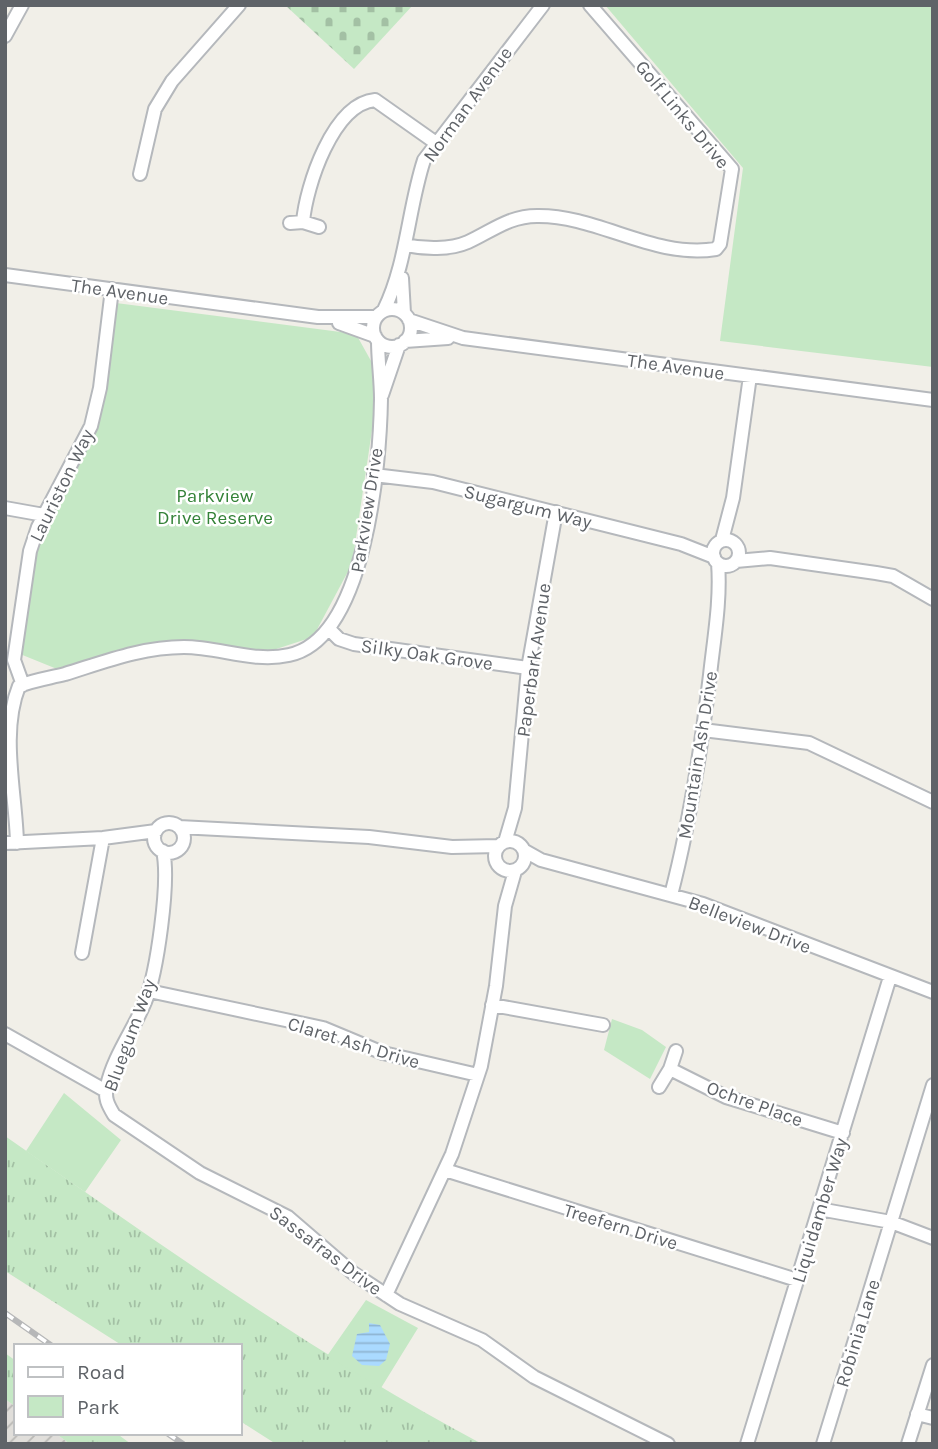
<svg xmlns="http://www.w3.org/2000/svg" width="938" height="1449" font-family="Karla,sans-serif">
<defs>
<pattern id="industrial-furrows" width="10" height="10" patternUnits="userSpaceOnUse" patternTransform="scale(1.75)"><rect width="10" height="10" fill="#e0deda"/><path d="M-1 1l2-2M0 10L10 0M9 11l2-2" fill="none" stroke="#b9b8b5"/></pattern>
<pattern id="grass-tufts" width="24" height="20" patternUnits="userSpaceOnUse" patternTransform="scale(1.75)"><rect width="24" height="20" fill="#c5e8c5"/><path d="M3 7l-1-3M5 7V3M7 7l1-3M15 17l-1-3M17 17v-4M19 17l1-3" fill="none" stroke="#a3c0a4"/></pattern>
<pattern id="cemetery-stones" width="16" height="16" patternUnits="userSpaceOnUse" patternTransform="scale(1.75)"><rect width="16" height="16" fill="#c5e8c5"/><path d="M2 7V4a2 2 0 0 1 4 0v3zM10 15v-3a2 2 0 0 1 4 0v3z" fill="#a3c0a4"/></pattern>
<pattern id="water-rules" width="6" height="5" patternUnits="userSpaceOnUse" patternTransform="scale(1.75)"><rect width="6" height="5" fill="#aadaff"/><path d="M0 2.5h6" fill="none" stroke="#8eb4d2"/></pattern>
</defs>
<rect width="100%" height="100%" fill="#f1efe8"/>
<path fill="url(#industrial-furrows)" d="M 5,1399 L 16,1407 L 16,1433 L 55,1433 L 70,1444 L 5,1444 Z"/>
<path fill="url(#grass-tufts)" d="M 5,1136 C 161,1245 314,1354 482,1444 L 276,1444 L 240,1421 L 240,1346 L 123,1346 L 5,1271 Z
M 5,1353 L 16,1361 L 16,1407 L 5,1399 Z
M 55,1433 L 116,1433 L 131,1444 L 70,1444 Z"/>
<path fill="url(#cemetery-stones)" d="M 285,5 L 413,5 L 354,69 Z"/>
<path fill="#c5e8c5" d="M 605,5 L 933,5 L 933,367 L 720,341 L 743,168 Z
M 116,303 L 356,334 L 380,377 L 352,564 L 313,637 L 264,653 L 160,648 L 57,669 L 20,654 L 34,548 L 91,431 Z
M 612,1019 L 642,1030 L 666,1047 L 650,1079 L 604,1050 Z
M 64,1093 L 121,1140 L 85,1192 L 26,1151 Z
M 366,1300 L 418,1328 L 381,1388 L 327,1356 Z"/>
<path fill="url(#water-rules)" d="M 369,1323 L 380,1325 L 390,1344 L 386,1360 L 379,1366 L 362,1365 L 352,1356 L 357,1334 L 369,1332 Z"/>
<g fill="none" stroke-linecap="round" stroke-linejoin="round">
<g stroke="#b5b8bc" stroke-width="16">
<path id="street" d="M 5,36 L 22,5
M 140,174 L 155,109 L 172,81 L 239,5
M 303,222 C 306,186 333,104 375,100 L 436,143
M 290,223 L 303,222 L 319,227
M 405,245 C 424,249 450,250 468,242 C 492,231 509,216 537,216 C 598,215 653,259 716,249 L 720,244 L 732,169 L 590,5
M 5,275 L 318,317 L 376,317
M 402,278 L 404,313
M373 328a19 19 0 1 1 38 0a19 19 0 1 1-38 0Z
M 384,310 C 407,263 408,209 424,160 L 543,5
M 409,320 L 463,338 L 933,400
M 339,323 L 375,336
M 405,341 L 448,338
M 382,395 L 399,345
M 374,475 L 433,482 L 681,544 L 714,557
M 5,508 L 44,515
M713 553a13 13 0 1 1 26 0a13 13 0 1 1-26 0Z
M 722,540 L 733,498 L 750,376
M 736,561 L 770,558 L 876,573 L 893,576 L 933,599
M 330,630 L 339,639 L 354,644 L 528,668
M 23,685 L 14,660 L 30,551 L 38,527 L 91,426 L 100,388 L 112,289
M 703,730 L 809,743 L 933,802
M154 838a15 15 0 1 1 30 0a15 15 0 1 1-30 0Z
M 179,827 L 369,837 L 452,847 L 498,846
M495 856a15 15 0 1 1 30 0a15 15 0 1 1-30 0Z
M 505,842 L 515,808 L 528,668 L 556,512
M 5,843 L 103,838 L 156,831
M 17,843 C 16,794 0,733 19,686 C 34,680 49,678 65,674 C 104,662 142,647 184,647 C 219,647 254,663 289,655 C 366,639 380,464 381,399 C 381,380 378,360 378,341
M 163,851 C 170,881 157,973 145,1002 C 134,1029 113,1057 107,1086 C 104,1098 108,1105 114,1115 L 200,1173 L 288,1217 L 353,1273 L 400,1304 L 482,1340 L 534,1377 L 668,1444
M 525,851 L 541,860 L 703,904 L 933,992
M 671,895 C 690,822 701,750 710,675 C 714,638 721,600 718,563
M 82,953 L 103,838
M 149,991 L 323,1028 L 383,1053 L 478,1075
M 492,1005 L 603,1025
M 5,1034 L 106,1091
M 670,1069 L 726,1097 L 843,1133
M 659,1087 L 670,1069 L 676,1051
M 445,1170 L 797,1280
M 819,1209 L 891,1222 L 933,1238
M 386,1295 L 452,1154 L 481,1066 L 496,986 L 505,906 L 515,871
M 917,1414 L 933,1418
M 747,1444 L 890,977
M 823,1444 L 933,1085
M 908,1444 L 933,1365"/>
</g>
<use href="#street" stroke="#fff" stroke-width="12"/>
<g stroke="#b6b7b8" stroke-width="6">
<path id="rail" d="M 5,1313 L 52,1346
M 167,1433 L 183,1444"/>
</g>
<use href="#rail" stroke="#fff" stroke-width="3.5" stroke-dasharray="10" stroke-linecap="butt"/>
</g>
<g text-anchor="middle" stroke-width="5" stroke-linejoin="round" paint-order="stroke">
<g font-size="19" fill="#5f6368" stroke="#fff">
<text transform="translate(467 104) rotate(-54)" y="7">Norman Avenue</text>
<text transform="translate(683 114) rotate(50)" y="7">Golf Links Drive</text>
<text transform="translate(120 291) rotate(8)" y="7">The Avenue</text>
<text transform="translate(676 366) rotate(8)" y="7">The Avenue</text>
<text transform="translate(61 485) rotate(-64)" y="7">Lauriston Way</text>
<text transform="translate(528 506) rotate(14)" y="7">Sugargum Way</text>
<text transform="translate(366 510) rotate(-81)" y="7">Parkview Drive</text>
<text transform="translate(427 654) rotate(8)" y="7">Silky Oak Grove</text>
<text transform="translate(533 660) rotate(-82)" y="7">Paperbark Avenue</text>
<text transform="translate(697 755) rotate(-81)" y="7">Mountain Ash Drive</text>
<text transform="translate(750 924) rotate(21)" y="7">Belleview Drive</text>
<text transform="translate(129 1035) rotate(-70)" y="7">Bluegum Way</text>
<text transform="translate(354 1042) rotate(17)" y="7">Claret Ash Drive</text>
<text transform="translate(755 1103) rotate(20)" y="7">Ochre Place</text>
<text transform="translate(819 1210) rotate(-73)" y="7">Liquidamber Way</text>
<text transform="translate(621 1226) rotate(17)" y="7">Treefern Drive</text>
<text transform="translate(326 1250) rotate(37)" y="7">Sassafras Drive</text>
<text transform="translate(857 1333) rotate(-73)" y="7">Robinia Lane</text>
</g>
<g font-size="19" fill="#348238" stroke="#fff">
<text x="215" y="502">Parkview<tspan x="215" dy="22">Drive Reserve</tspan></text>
</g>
</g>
<rect width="938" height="1449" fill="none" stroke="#5f6368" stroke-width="14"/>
<rect x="14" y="1344" width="228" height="91" fill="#ffffff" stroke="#bfc1c3" stroke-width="2"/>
<rect x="28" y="1367" width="35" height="10" fill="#ffffff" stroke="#bfc1c3" stroke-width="2"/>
<text x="77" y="1379" font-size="21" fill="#5f6368">Road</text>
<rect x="28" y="1396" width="35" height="21" fill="#c5e8c5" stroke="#bfc1c3" stroke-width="2"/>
<text x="77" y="1414" font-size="21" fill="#5f6368">Park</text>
</svg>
